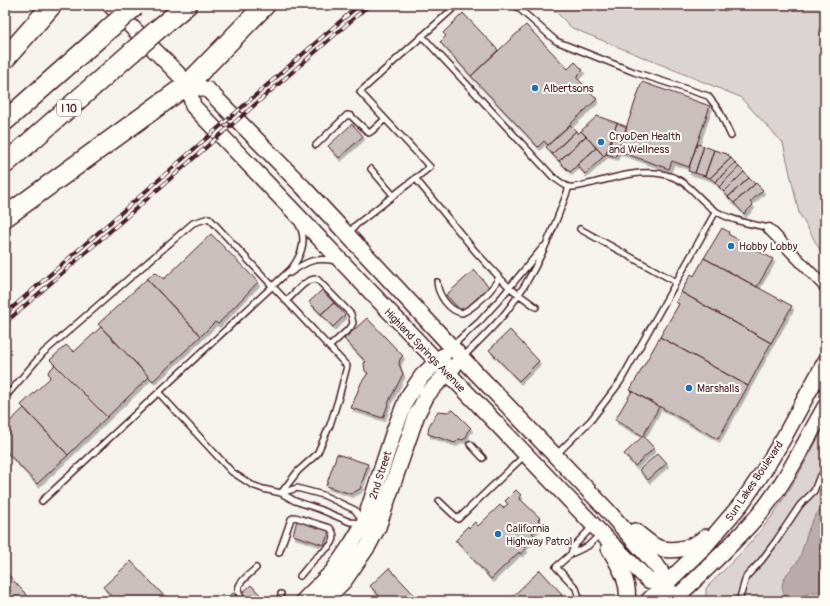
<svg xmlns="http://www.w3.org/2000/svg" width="830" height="606" font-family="Pangolin,sans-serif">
<defs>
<filter id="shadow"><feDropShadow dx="2" dy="3.5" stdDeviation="0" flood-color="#0004"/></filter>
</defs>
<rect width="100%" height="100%" fill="#f6f3ef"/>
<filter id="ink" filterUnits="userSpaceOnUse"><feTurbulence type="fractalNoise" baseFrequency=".025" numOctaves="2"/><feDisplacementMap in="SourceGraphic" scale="8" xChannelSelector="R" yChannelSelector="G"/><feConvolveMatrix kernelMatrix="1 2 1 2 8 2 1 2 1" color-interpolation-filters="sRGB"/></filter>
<g filter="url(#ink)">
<path fill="#dcd4d2" stroke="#937a7e" d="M 549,5 L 825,5 L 825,255 L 820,250 L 799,213 L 783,143 L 740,97 L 572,28 Z
M 825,426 L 825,601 L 706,601 L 706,588 C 721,573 737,558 751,542 C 782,508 803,466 825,426 Z"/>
<path fill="#bbabac" stroke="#8e7378" d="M 825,507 L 825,592 C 821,592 817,592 813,592 C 805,594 794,603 786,596 C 783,593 781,586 783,582 C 785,573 795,567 799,559 C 806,543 808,516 825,507 Z"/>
<path fill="#cbbfbe" stroke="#4a1f2b" filter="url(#shadow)" d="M 463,13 L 498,50 L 471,76 L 440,42 L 446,36 L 443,33 Z
M 526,25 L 568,69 L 575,62 L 583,70 L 576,77 L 597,99 L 548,145 L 544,141 L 538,147 L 471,76 Z
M 642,82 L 710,106 L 689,167 L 672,161 L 669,169 L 618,151 Z
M 597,116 L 617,123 L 606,154 L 604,156 L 581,131 Z
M 617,123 L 627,127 L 616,157 L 606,154 Z
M 352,124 L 363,136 L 339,158 L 328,146 Z
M 570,125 L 576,131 L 552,154 L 546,147 Z
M 576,131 L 578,134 L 581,131 L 586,136 L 559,161 L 552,154 Z
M 586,136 L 596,148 L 570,172 L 559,161 Z
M 697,144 L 704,146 L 695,173 L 688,171 Z
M 704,146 L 714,150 L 705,176 L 695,173 Z
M 596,148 L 604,156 L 585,174 L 577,165 Z
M 714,150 L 727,154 L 731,158 L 710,178 L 705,176 Z
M 731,158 L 735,163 L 715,182 L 710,178 Z
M 735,163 L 739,167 L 719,187 L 715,182 Z
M 739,167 L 744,172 L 724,192 L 719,187 Z
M 744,172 L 749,178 L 728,197 L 724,192 Z
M 749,178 L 755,184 L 734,203 L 728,197 Z
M 756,183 L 763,190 L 750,202 L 753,205 L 744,214 L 734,203 Z
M 722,228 L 729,232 L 728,234 L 773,259 L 757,287 L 704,258 Z
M 211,234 L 258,282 L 218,324 L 215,322 L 201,336 L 147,279 L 155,272 L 164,279 Z
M 704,258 L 792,306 L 771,343 L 681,292 L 691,274 L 694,276 Z
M 474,270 L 489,287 L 462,312 L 446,295 Z
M 147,279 L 201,336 L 153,381 L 98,324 Z
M 322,290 L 334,303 L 321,314 L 309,302 Z
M 681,292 L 771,343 L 748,386 L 660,337 L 679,304 L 676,302 Z
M 334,303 L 345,315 L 333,327 L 321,314 Z
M 367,318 L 403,356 L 400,359 L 399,364 L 403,374 L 390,399 L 383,418 L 351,408 L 361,383 L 368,373 L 365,371 L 364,363 L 366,362 L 344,339 Z
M 101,327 L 149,377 L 107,417 L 50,360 L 66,345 L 74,352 Z
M 510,330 L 539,361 L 519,381 L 489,350 Z
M 660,337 L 748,386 L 718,439 L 630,390 Z
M 55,365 L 107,417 L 68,455 L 21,405 L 50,378 L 48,372 Z
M 632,391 L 659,407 L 643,436 L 615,420 Z
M 24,408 L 68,455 L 37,484 L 5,450 L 5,426 Z
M 453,410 L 471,428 L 467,432 L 467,436 L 463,440 L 459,439 L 455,443 L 428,434 L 429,426 L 438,411 L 448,412 Z
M 643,436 L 654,448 L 635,466 L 624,454 Z
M 658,453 L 667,463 L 648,480 L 639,470 Z
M 337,454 L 368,464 L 360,489 L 351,494 L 326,486 Z
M 516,490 L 521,495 L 519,498 L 540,518 L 538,520 L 542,524 L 532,533 L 534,535 L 531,538 L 532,540 L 524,547 L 526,549 L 520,554 L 519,552 L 491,579 L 457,541 L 455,541 L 463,533 L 462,532 L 468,526 L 469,528 L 475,522 L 478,526 L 500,505 L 503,508 L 508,504 L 505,501 Z
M 297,520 L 329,531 L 324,545 L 293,535 Z
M 131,561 L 169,601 L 116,601 L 103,587 Z
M 389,568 L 420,601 L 384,601 L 370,586 Z
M 540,570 L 561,593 L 562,601 L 508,601 Z
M 5,571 L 32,601 L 5,601 Z
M 251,585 L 266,601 L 248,601 L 241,594 Z
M 233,593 L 241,601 L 224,601 Z"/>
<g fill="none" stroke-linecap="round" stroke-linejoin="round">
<g stroke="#4a1f2b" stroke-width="8">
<path id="lane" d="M 515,5 L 556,41 L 634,72 L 708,96 L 719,110 L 731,136
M 422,36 L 553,177 C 558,180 563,185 569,187 C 576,188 586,184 593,183 C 616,177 638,170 662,174 C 690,179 696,199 717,212 C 733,221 752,224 769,228
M 316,145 L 347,115 L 351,116 L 369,133 L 372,131 L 385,119
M 371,169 L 393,195
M 415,178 L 475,251 L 499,277 L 510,288 L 536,307
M 580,229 L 676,282
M 349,233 L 356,225 L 430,167 L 360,92 L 457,5
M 290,273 C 307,261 315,257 336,261
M 437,282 C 438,295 449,311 462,313 C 474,308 494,289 499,277
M 286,301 C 295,294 305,278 317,279 L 351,314 L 353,323 L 351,327 L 329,347
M 452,346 L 480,321 L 500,299 L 543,247
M 463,357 C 478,342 493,328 506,312 C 535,276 553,231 569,187
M 159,393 L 232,472 L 252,485 L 263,489 L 281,493 L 295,501 L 319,509 L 350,522 L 361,523
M 8,394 L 43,353 L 193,223 L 209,218 L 347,366 L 339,397 L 330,425 L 317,454 L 298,471 L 281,493
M 470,444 L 483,458
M 556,455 L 591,420 L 620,382 L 716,211
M 281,493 L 297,488 L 323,495 L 355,510 L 362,520
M 42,501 L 291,269 C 301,256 308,241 299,225
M 439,501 L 458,519 L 525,455
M 279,553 L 291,519 L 295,517 L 330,528 C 341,541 326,549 318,556 C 311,562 306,569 300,576
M 571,554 L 574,546 L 592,527
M 244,601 C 230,586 245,579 256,568
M 280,601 L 281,594
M 580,601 L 576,588 L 556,567 L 571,554 L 588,546 L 600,534
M 739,601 L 746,577 L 761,561 L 776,541 L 800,505 L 814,491 L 819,478 L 825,471"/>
</g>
<g stroke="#4a1f2b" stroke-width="13">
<path id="street" d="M 769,229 L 825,287"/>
</g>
<g stroke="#4a1f2b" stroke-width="18">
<path id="secondary" d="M 110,5 L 188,84 L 208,90 L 303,187 L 462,358 L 606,509 L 660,570 L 665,586
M 188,84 L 193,106 L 601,533 L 648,580 L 665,586 L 680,601
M 635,531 C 641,536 647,541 653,545 C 670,555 692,548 706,537
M 609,548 C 618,565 630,581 627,601
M 303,601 L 333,571 L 352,543 L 364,523 L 394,431 L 407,398 L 422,376 L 443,356
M 324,601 L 344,581 L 368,546 L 378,527 L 417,414 L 427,395 L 433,388 L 454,366
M 648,601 L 706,545 L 741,504 L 763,472 L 783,439 L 825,362
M 673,601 C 703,572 734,544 761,512 C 787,480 805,442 825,407"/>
</g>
<g stroke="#4a1f2b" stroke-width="22">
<path id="highway" d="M 157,30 L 187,5
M 5,59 L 52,5
M 5,121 L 110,28
M 5,164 L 132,52
M 5,217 L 188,84 L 265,5"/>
</g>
<use href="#lane" stroke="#fdfcf7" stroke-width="5"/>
<use href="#street" stroke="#fdfcf7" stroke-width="10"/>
<use href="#secondary" stroke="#fdfcf7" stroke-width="15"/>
<use href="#highway" stroke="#fdfcf7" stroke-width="19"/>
<g stroke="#4a1f2b" stroke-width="4">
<path id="rail" d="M 5,314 L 359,5
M 5,323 L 369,5"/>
</g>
<use href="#rail" stroke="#fdfcf7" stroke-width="2.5" stroke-dasharray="8" stroke-linecap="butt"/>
<g stroke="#4a1f2b" stroke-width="22" stroke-linecap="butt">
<path id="highway-bridge" d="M 110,28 L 135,6
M 132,52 L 157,30"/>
</g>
<use href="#highway-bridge" stroke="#fdfcf7" stroke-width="19"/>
</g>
</g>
<g fill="#1f6fb2" stroke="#fdfcf7" stroke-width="1.5">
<circle cx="535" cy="88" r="4"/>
<circle cx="601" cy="142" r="4"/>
<circle cx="731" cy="246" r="4"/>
<circle cx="689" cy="388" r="4"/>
<circle cx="498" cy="534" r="4"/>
</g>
<g text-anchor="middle" stroke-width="4" stroke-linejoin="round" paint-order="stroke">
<rect fill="#fdfcf7" stroke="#806168" stroke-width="1" x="57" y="100" width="24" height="16" rx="3"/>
<g font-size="10" font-weight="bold" fill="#4a1f2b">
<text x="69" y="112">I 10</text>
</g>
<g font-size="11" fill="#4a1f2b" stroke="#fdfcf7" text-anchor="start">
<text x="543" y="92">Albertsons</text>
<text x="609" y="140">CryoDen Health<tspan x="609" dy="13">and Wellness</tspan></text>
<text x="739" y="250">Hobby Lobby</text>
<text x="697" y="392">Marshalls</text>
<text x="506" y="532">California<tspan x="506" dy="13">Highway Patrol</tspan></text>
</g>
<g font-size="11" fill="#4a1f2b" stroke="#fdfcf7">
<text transform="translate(425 350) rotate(46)" y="4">Highland Springs Avenue</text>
<text transform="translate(380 475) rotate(-72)" y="4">2nd Street</text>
<text transform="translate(754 481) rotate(-56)" y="4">Sun Lakes Boulevard</text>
</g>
</g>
<rect width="830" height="606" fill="none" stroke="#fdfcf7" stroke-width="20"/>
<rect x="10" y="10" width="810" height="586" fill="none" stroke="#4a1f2b" stroke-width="1.5" filter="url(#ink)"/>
</svg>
